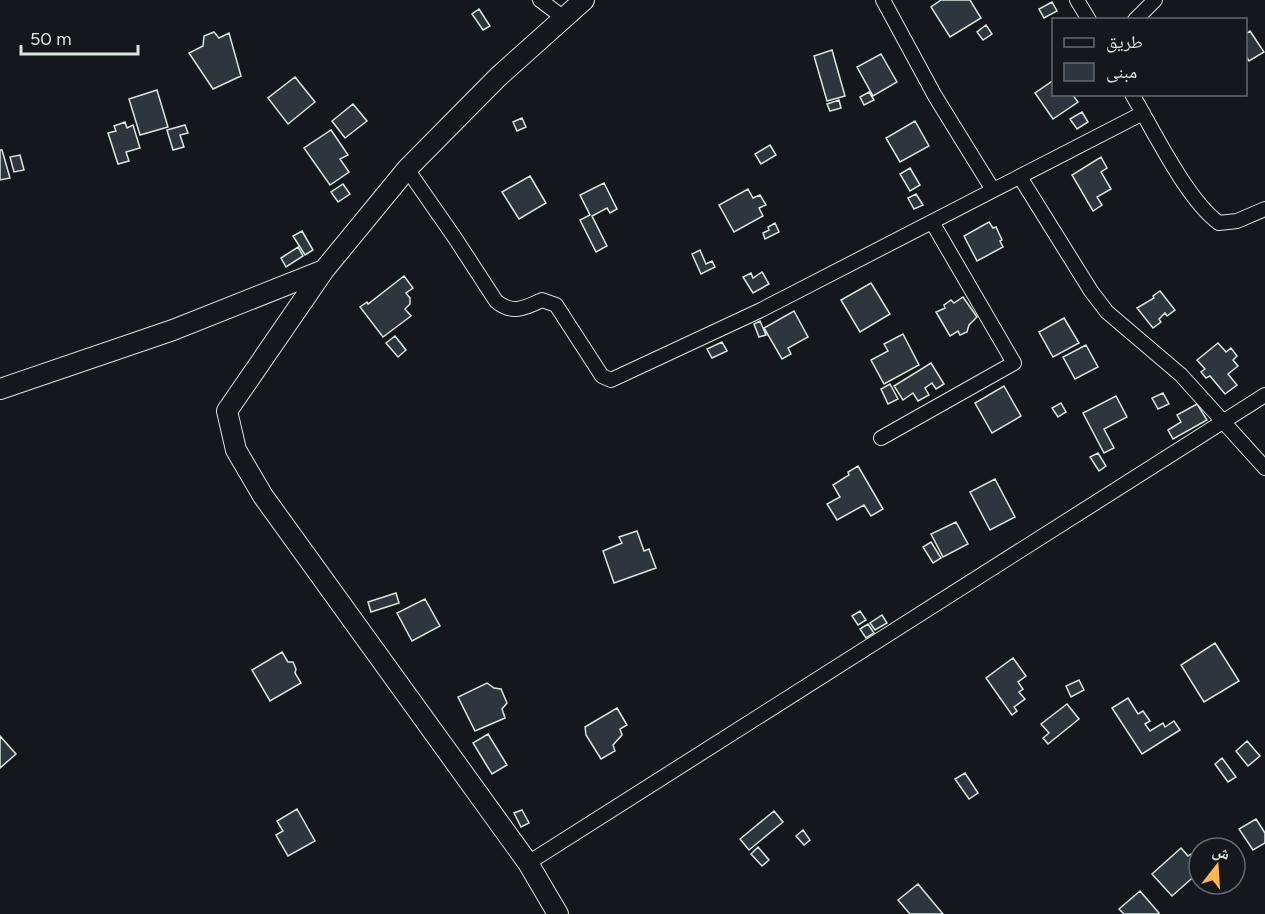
<svg xmlns="http://www.w3.org/2000/svg" width="1265" height="914" font-family="Figtree,'Noto Naskh Arabic',sans-serif">
<rect width="100%" height="100%" fill="#14181c"/>
<path fill="#2c363c" stroke="#d8e6dc" stroke-width="1.5" d="M 941,0 L 970,0 L 981,18 L 950,37 L 931,7 Z
M 1052,2 L 1057,11 L 1044,18 L 1039,9 Z
M 479,9 L 490,26 L 483,30 L 472,14 Z
M 986,25 L 992,34 L 983,40 L 977,32 Z
M 1250,31 L 1264,52 L 1249,61 L 1246,56 L 1246,34 Z
M 214,32 L 219,38 L 229,33 L 241,76 L 213,89 L 189,53 L 203,46 L 204,36 Z
M 832,50 L 845,96 L 827,101 L 814,56 Z
M 881,54 L 897,82 L 873,96 L 857,67 Z
M 295,77 L 315,102 L 288,124 L 268,98 Z
M 1054,80 L 1054,94 L 1072,94 L 1078,102 L 1053,119 L 1035,93 Z
M 157,90 L 168,127 L 140,135 L 129,99 Z
M 869,92 L 874,100 L 864,105 L 860,97 Z
M 839,100 L 841,108 L 830,111 L 827,104 Z
M 353,104 L 367,121 L 345,138 L 332,121 Z
M 1082,112 L 1088,122 L 1077,129 L 1070,119 Z
M 522,118 L 526,127 L 517,131 L 513,122 Z
M 915,121 L 929,146 L 900,162 L 886,138 Z
M 125,122 L 127,128 L 133,125 L 140,148 L 126,152 L 129,161 L 118,164 L 108,133 L 116,131 L 114,126 Z
M 185,125 L 188,133 L 180,135 L 184,147 L 173,150 L 167,130 Z
M 331,130 L 348,155 L 340,159 L 349,172 L 330,185 L 304,148 Z
M 770,145 L 776,155 L 761,164 L 755,154 Z
M 0,150 L 2,150 L 10,178 L 0,180 Z
M 20,155 L 24,170 L 14,172 L 10,157 Z
M 1101,157 L 1107,168 L 1101,172 L 1111,189 L 1097,197 L 1102,205 L 1093,211 L 1072,175 Z
M 910,168 L 920,185 L 910,191 L 900,174 Z
M 530,176 L 546,203 L 519,219 L 502,192 Z
M 604,183 L 617,209 L 610,213 L 607,208 L 592,216 L 607,246 L 596,252 L 580,220 L 590,215 L 580,195 Z
M 343,184 L 350,194 L 338,202 L 331,192 Z
M 748,189 L 753,198 L 760,195 L 766,205 L 759,208 L 763,216 L 734,232 L 719,205 Z
M 916,194 L 923,205 L 914,209 L 908,198 Z
M 989,222 L 993,228 L 996,227 L 1002,240 L 1000,241 L 1003,247 L 977,261 L 964,236 Z
M 775,223 L 779,232 L 765,239 L 763,233 L 769,230 L 768,227 Z
M 302,231 L 313,250 L 305,255 L 293,236 Z
M 298,247 L 303,256 L 286,267 L 281,258 Z
M 700,250 L 706,264 L 712,261 L 715,267 L 701,274 L 692,254 Z
M 762,272 L 769,284 L 753,293 L 743,277 L 751,273 L 753,278 Z
M 404,276 L 413,288 L 406,293 L 410,298 L 410,304 L 405,309 L 411,316 L 383,337 L 360,307 L 367,302 L 368,304 Z
M 871,283 L 890,314 L 860,332 L 841,300 Z
M 1160,291 L 1175,310 L 1167,316 L 1165,313 L 1159,319 L 1161,322 L 1153,328 L 1137,308 L 1154,298 L 1153,296 Z
M 963,297 L 977,317 L 969,325 L 967,332 L 960,335 L 958,331 L 950,336 L 936,312 L 945,308 L 944,305 L 951,300 L 954,303 Z
M 794,311 L 808,337 L 788,348 L 791,354 L 782,359 L 764,328 Z
M 1064,318 L 1079,343 L 1053,357 L 1039,332 Z
M 760,321 L 766,335 L 759,337 L 754,324 Z
M 903,334 L 919,365 L 884,384 L 871,360 L 888,351 L 884,344 Z
M 395,336 L 406,350 L 398,357 L 386,343 Z
M 722,342 L 727,351 L 712,358 L 707,349 Z
M 1218,343 L 1226,352 L 1231,348 L 1237,356 L 1233,360 L 1238,366 L 1228,374 L 1237,385 L 1225,394 L 1210,376 L 1206,378 L 1201,372 L 1205,369 L 1197,360 Z
M 1086,345 L 1098,367 L 1075,379 L 1063,357 Z
M 931,363 L 944,384 L 936,389 L 932,383 L 925,388 L 929,395 L 918,401 L 913,393 L 903,400 L 894,386 Z
M 890,384 L 898,399 L 888,404 L 881,389 Z
M 1004,386 L 1021,416 L 992,433 L 975,403 Z
M 1163,393 L 1169,404 L 1158,409 L 1152,398 Z
M 1116,396 L 1127,417 L 1104,429 L 1114,448 L 1104,453 L 1083,413 Z
M 1061,403 L 1066,412 L 1058,417 L 1052,408 Z
M 1197,404 L 1207,420 L 1173,439 L 1168,430 L 1181,422 L 1177,415 Z
M 1098,453 L 1106,466 L 1099,471 L 1090,457 Z
M 858,466 L 883,509 L 871,516 L 864,505 L 837,520 L 827,504 L 840,497 L 833,485 L 849,475 L 848,472 Z
M 995,479 L 1015,517 L 990,530 L 970,492 Z
M 956,522 L 968,544 L 943,557 L 931,534 Z
M 637,531 L 644,551 L 649,549 L 656,568 L 614,583 L 603,551 L 622,543 L 619,537 Z
M 931,542 L 941,558 L 933,563 L 923,547 Z
M 396,593 L 399,603 L 371,612 L 368,602 Z
M 425,599 L 440,626 L 412,641 L 397,613 Z
M 860,611 L 866,620 L 858,625 L 852,616 Z
M 882,615 L 887,623 L 875,630 L 870,623 Z
M 868,624 L 874,633 L 866,638 L 860,629 Z
M 1215,643 L 1239,681 L 1204,702 L 1181,665 Z
M 282,652 L 288,662 L 293,662 L 296,669 L 295,673 L 301,683 L 270,701 L 252,670 Z
M 1013,658 L 1026,676 L 1018,682 L 1023,689 L 1019,692 L 1025,699 L 1014,707 L 1017,711 L 1012,715 L 986,678 Z
M 1079,680 L 1084,690 L 1071,697 L 1066,686 Z
M 487,683 L 494,688 L 501,689 L 507,703 L 502,709 L 505,718 L 475,731 L 458,697 Z
M 1128,698 L 1138,714 L 1143,711 L 1150,721 L 1145,724 L 1150,731 L 1163,723 L 1165,727 L 1174,721 L 1180,730 L 1142,754 L 1112,708 Z
M 1067,704 L 1079,719 L 1048,744 L 1043,738 L 1049,733 L 1041,724 Z
M 617,708 L 627,725 L 620,729 L 622,735 L 613,745 L 615,751 L 601,759 L 586,735 L 585,727 Z
M 488,734 L 507,765 L 492,774 L 473,743 Z
M 0,736 L 16,754 L 0,768 Z
M 1247,741 L 1260,756 L 1248,766 L 1236,751 Z
M 1222,758 L 1236,777 L 1228,782 L 1215,764 Z
M 965,773 L 978,793 L 969,799 L 955,779 Z
M 297,809 L 315,841 L 288,856 L 276,835 L 283,831 L 277,821 Z
M 522,810 L 529,823 L 521,827 L 514,813 Z
M 774,811 L 783,822 L 749,850 L 740,839 Z
M 1256,819 L 1265,833 L 1265,843 L 1253,850 L 1239,829 Z
M 803,830 L 810,840 L 804,845 L 796,836 Z
M 758,847 L 769,860 L 762,866 L 751,854 Z
M 1181,848 L 1188,856 L 1191,854 L 1198,862 L 1194,866 L 1199,872 L 1172,896 L 1152,874 Z
M 918,884 L 943,914 L 910,914 L 898,900 Z
M 1140,891 L 1159,913 L 1158,914 L 1124,914 L 1119,909 Z"/>
<g fill="none" stroke-linecap="round" stroke-linejoin="round">
<g stroke="#d8e6dc" stroke-width="16">
<path id="street" d="M 540,0 L 564,18
M 883,0 L 935,96 L 993,190
M 1077,0 L 1089,20
M 1135,20 L 1155,0
M 1132,94 C 1153,130 1187,200 1219,223 L 1237,221 L 1265,209
M 407,169 L 455,238 L 496,301 C 512,315 525,308 542,300 L 556,305 L 602,376 L 611,380 L 761,310 L 1143,113
M 1020,177 L 1091,291 L 1107,312 L 1181,375 L 1265,468
M 881,438 L 1014,363 L 932,222
M 528,863 L 1265,395"/>
</g>
<g stroke="#d8e6dc" stroke-width="22">
<path id="secondary" d="M 0,389 L 173,330 L 324,270
M 558,914 L 528,863 L 263,496 L 236,450 L 227,411 L 324,270 L 407,169 L 498,77 L 584,0"/>
</g>
<use href="#street" stroke="#14181c" stroke-width="14"/>
<use href="#secondary" stroke="#14181c" stroke-width="20"/>
</g>
<rect x="1052" y="18" width="195" height="78" fill="#14181c" stroke="#626a69" stroke-width="1.5"/>
<rect x="1064" y="38" width="30" height="9" fill="#14181c" stroke="#626a69" stroke-width="1.5"/>
<text x="1106" y="48" font-size="18" fill="#d8e6dc">طريق</text>
<rect x="1064" y="63" width="30" height="18" fill="#2c363c" stroke="#626a69" stroke-width="1.5"/>
<text x="1106" y="78" font-size="18" fill="#d8e6dc">مبنى</text>
<g transform="translate(1217 866) rotate(17)"><circle r="28" fill="#14181c" stroke="#626a69" stroke-width="1.5"/>
<path d="M0-4.5L10 22L0 15L-10 22Z" fill="#ffb74d"/>
<text y="-9" font-size="16" font-weight="bold" text-anchor="middle" fill="#d8e6dc">ش</text>
</g>
<path d="M21 45v9h117v-9" fill="none" stroke="#d8e6dc" stroke-width="3"/>
<text x="30" y="45" font-size="18" fill="#d8e6dc" stroke="#14181c" stroke-width="4.5" paint-order="stroke">50 m</text>
</svg>
